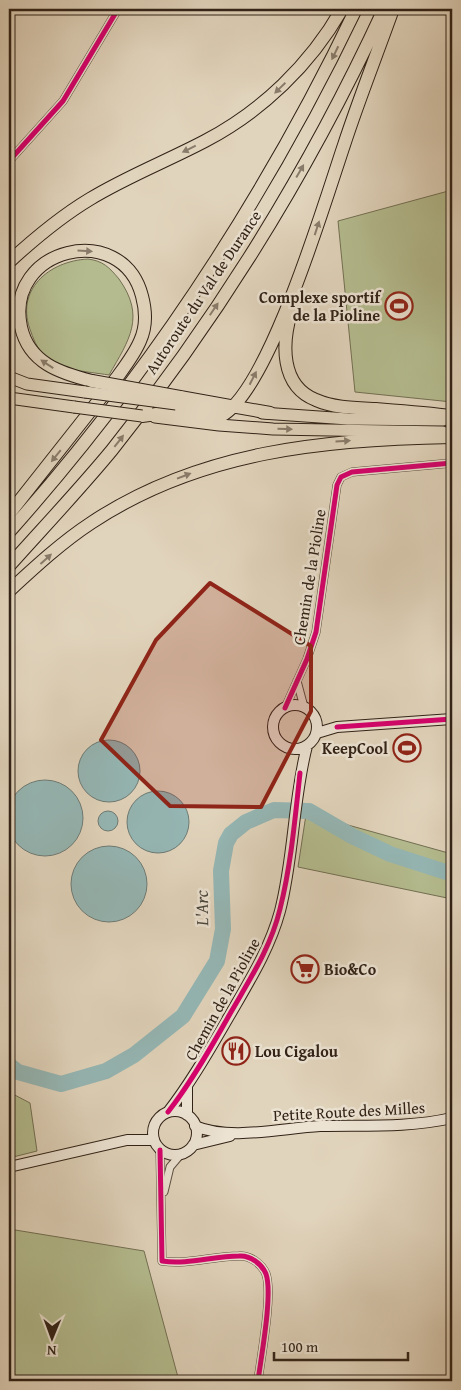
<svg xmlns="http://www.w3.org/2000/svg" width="461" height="1390" font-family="'Gentium Book Plus',serif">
<rect width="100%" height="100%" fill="#e1d4bc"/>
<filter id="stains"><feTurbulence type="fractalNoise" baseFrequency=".004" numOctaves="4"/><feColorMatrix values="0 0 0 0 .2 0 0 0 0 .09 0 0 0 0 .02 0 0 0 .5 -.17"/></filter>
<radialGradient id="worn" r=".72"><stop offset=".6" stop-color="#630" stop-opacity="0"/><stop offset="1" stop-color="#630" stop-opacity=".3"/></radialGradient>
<path fill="#b4bc8f" stroke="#726f53" d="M 452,190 L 452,402 L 355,392 L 338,221 Z
M 88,259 C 103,261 109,267 119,279 C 146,317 129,340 109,375 C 84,371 69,372 47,357 C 39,352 34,341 31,332 C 14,290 49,261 88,259 Z
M 307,808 L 348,825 L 452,854 L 452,899 L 298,867 Z
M 9,1092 L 30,1103 L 37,1151 L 9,1158 Z
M 9,1229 L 144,1251 L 179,1381 L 9,1381 Z"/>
<path fill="#95b7b5" stroke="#6d7b76" d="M78 771a31 31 0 1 1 62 0a31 31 0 1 1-62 0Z
M7 818a38 38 0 1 1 76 0a38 38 0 1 1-76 0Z
M127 822a31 31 0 1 1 62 0a31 31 0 1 1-62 0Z
M98 821a10 10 0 1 1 20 0a10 10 0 1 1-20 0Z
M71 884a38 38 0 1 1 76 0a38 38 0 1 1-76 0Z"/>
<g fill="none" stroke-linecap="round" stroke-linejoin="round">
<path stroke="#95b7b5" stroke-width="16" d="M 9,1065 L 18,1072 L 61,1084 L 106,1071 L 134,1055 L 183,1016 L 217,961 L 223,929 L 221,871 L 226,843 L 231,834 L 246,822 L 274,810 L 309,811 L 352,836 L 390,854 L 452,874"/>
<g stroke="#5d4e40" stroke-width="9">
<path id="street" d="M 9,161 L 63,101 L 118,9
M 297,681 L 304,707
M 285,708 L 307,659 L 316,632 L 337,485 L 341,477 L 352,472 L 452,463
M 160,1150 L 162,1261 C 188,1265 213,1256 239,1256 C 250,1255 262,1264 266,1274 C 273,1294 261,1357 258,1381
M 164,1192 L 170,1167 L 181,1154"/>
</g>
<g stroke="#312217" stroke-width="12">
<path id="secondary" d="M273 727a22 22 0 1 1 44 0a22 22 0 1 1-44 0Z
M 317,733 L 337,727 L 452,719
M 187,1087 L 187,1115
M153 1133a22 22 0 1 1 44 0a22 22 0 1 1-44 0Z
M 168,1112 C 192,1081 211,1047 231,1013 C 250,980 270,948 280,911 C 294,857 293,800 307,746
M 195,1126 C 230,1141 282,1128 320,1126 C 365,1125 408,1128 452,1118
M 193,1145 L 230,1136
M 9,1167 L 127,1140 L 154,1140"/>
</g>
<g stroke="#312217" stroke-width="13">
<path id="primary" d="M 9,377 L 27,384 L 85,392
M 9,398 L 74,407
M 176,404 L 226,411
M 262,413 L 348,419 L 443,420
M 155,417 L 219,425 L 273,429 L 443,432"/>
</g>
<g stroke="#312217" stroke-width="14">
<path id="highway" d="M 9,262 C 34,239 60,217 90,199 C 126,177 167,161 205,141 C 262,111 310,65 342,9
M 291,313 C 282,343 280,386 316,400 C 334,408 356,408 376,409 C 401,411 427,413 452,416
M 180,397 L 270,413
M 142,416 L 171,412 L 221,416 C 269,391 325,201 344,145 C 359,99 377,54 393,9
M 9,514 L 118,376 C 126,365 135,353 140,341 C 147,326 146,311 142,296 C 122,219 4,248 21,327 C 29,363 60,373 92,381
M 9,532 C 149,375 265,199 356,9
M 9,566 C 43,528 79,490 112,450 C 220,315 312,165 384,9
M 9,591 C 35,567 62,542 91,523 C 199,451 326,439 452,437"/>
</g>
<use href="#street" stroke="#ece3d3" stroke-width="7"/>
<use href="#secondary" stroke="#ece3d3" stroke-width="10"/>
<use href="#primary" stroke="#e1d4bc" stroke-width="11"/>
<use href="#highway" stroke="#e1d4bc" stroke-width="12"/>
<g stroke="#312217" stroke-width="13" stroke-linecap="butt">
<path id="primary-bridge" d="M 85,392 L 176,404
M 74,407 L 142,416"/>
</g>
<g stroke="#312217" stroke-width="14" stroke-linecap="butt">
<path id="highway-bridge" d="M 92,381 L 180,397"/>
</g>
<use href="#primary-bridge" stroke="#e1d4bc" stroke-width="11"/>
<use href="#highway-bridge" stroke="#e1d4bc" stroke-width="12"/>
<g stroke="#ece3d3" stroke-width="8">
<path id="cycleway" d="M 9,161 L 63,101 L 118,9
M 285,708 L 307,659 L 316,632 L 337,485 L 341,477 L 352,472 L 452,463
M 337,727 L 452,719
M 168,1112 C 192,1081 212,1046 231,1012 C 250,979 271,947 280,909 C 291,865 295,819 300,773
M 160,1150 L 162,1261 C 188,1265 213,1256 239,1256 C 250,1255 262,1264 266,1274 C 273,1294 261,1357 258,1381"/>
</g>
<use href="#cycleway" stroke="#d6006c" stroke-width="5"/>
</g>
<defs><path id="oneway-solid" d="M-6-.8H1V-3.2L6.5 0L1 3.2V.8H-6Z" transform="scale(1.25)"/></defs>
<g fill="#897b6a">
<use href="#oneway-solid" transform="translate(335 53) rotate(116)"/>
<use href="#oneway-solid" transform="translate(280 88) rotate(136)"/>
<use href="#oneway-solid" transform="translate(189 149) rotate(154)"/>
<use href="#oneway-solid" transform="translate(300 171) rotate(-60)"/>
<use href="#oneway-solid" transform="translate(317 228) rotate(-72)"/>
<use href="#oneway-solid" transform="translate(85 251) rotate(4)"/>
<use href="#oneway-solid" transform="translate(214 309) rotate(-56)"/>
<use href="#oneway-solid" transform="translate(47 364) rotate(-147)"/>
<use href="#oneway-solid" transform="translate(253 378) rotate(-63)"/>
<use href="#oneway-solid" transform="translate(285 429) rotate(1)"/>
<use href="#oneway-solid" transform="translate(119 441) rotate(-52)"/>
<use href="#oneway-solid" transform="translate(343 441) rotate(-4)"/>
<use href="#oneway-solid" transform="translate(56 456) rotate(129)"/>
<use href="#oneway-solid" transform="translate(184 476) rotate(-21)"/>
<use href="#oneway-solid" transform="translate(46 559) rotate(-42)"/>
</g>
<path fill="#8f2418" fill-opacity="0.2" stroke="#8f2418" stroke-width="4" stroke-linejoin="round" d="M 210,583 L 311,646 L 311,711 L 261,807 L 170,806 L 101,740 L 156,640 Z"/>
<defs>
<g id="stadium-ring" transform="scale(1.4375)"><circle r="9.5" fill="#ece3d3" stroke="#8f2418" stroke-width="1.5"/><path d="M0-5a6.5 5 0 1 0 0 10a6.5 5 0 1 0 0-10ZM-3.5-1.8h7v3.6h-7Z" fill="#8f2418"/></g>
<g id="supermarket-ring" transform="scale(1.4375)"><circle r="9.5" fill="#ece3d3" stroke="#8f2418" stroke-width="1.5"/><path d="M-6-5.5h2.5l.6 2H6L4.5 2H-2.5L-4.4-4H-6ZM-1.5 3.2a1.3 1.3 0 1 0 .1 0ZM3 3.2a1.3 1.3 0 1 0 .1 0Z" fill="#8f2418"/></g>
<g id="restaurant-ring" transform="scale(1.4375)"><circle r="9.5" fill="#ece3d3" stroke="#8f2418" stroke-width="1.5"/><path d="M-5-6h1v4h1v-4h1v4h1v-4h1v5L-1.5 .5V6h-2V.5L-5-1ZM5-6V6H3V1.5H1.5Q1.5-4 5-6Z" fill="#8f2418"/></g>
</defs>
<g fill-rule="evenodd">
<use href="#stadium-ring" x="399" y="306"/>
<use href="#stadium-ring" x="407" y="748"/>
<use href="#supermarket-ring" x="305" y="969"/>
<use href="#restaurant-ring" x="236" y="1051"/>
</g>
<g text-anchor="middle" stroke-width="5" stroke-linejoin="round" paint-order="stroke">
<g font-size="16" fill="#312217" stroke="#ece3d3">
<text transform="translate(203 292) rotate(-56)" y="6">Autoroute du Val de Durance</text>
<text transform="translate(309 577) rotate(-81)" y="6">Chemin de la Pioline</text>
<text transform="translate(222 999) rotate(-61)" y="6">Chemin de la Pioline</text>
<text transform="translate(349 1111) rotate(-3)" y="6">Petite Route des Milles</text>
</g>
<g font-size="16" font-weight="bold" fill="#312217" stroke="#ece3d3" text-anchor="end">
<text x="380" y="303">Complexe sportif<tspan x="380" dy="18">de la Pioline</tspan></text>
<text x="388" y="754">KeepCool</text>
<text x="324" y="975" text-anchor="start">Bio&amp;Co</text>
<text x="255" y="1057" text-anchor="start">Lou Cigalou</text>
</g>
<g font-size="18" font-style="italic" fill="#4a473e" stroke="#ece3d3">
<text transform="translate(202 908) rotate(-91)" y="6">L'Arc</text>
</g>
</g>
<rect width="461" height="1390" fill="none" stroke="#e1d4bc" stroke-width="30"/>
<rect x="10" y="10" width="441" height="1370" fill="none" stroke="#312217" stroke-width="2.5"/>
<rect x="15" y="15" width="431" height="1360" fill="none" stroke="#312217"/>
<g transform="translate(52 1338) rotate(181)" stroke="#ece3d3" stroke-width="4" paint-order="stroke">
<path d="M0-4L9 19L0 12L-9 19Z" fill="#312217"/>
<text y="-8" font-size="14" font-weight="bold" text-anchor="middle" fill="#312217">N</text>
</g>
<path d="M274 1352v8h134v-8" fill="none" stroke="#312217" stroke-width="2.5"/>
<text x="281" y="1352" font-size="15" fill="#312217" stroke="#ece3d3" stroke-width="4" paint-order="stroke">100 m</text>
<rect width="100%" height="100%" filter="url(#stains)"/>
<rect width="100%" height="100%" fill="url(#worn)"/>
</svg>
